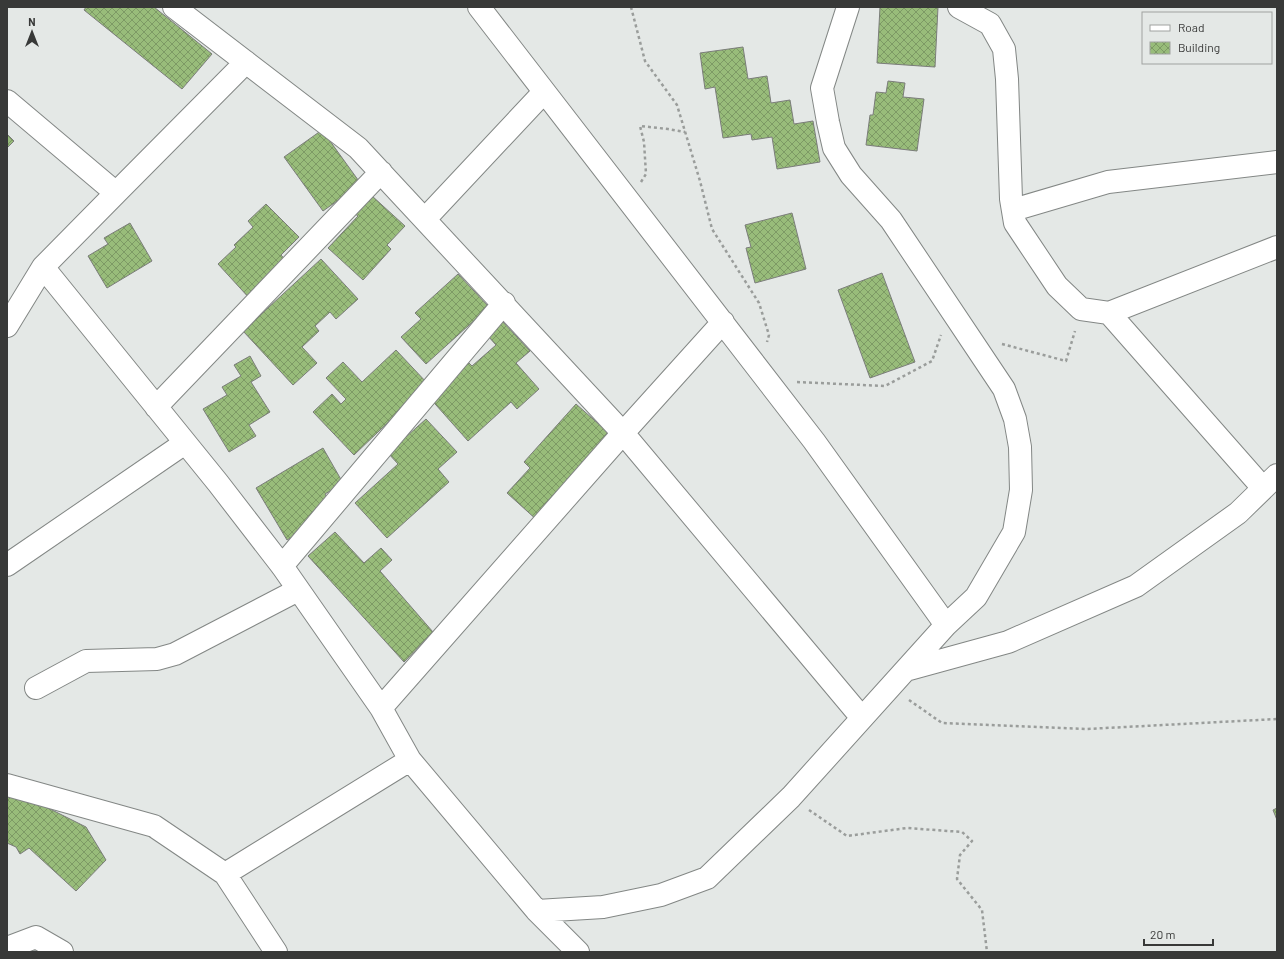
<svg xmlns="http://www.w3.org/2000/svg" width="1284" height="959" font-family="Barlow,sans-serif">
<defs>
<pattern id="building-cross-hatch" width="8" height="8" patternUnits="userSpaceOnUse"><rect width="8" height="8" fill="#98bc7a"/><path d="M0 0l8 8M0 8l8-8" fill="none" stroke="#7d9a65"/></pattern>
</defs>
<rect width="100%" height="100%" fill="#e4e8e6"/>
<path fill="url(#building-cross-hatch)" stroke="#7b7d7a" d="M 86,7 L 154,7 L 212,54 L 182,89 L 84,10 Z
M 880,7 L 938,7 L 935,67 L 877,63 Z
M 743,47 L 748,79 L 767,76 L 771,103 L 790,100 L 794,124 L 813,121 L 820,162 L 777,169 L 772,137 L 752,140 L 751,134 L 723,138 L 715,87 L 705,89 L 700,53 Z
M 888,81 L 905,83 L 903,97 L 924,99 L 917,151 L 866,145 L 870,115 L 873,115 L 876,92 L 886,93 Z
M 322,130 L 361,184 L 323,211 L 284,157 Z
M 7,134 L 14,141 L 7,148 Z
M 371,195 L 405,226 L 387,245 L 391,249 L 363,280 L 328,248 L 358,216 L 354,213 Z
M 266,204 L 299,237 L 281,255 L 289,264 L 251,300 L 218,264 L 236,247 L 234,245 L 253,227 L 248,221 Z
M 792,213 L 806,269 L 755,283 L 746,248 L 751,247 L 745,225 Z
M 130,223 L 152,261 L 107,288 L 88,256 L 108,244 L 104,238 Z
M 321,259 L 358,299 L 336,319 L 330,312 L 315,326 L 319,331 L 302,347 L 317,363 L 293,385 L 243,331 Z
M 882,273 L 915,362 L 870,378 L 838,290 Z
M 458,274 L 489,307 L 426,364 L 401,337 L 421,319 L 415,313 Z
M 503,322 L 530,351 L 516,363 L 539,389 L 517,409 L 511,402 L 468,441 L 428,396 L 467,361 L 472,366 L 496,345 L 488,336 Z
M 396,350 L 428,384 L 354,455 L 313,412 L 332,394 L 341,404 L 346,399 L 326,378 L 343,362 L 362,382 Z
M 250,356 L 261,376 L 251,382 L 270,412 L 249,425 L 256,436 L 229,452 L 203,409 L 227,395 L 222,387 L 241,376 L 234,365 Z
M 576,404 L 610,434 L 538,521 L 507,493 L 530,468 L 524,462 Z
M 426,419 L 457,452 L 438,469 L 449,482 L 387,538 L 355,503 L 398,464 L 388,453 Z
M 323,448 L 343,483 L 325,494 L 331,504 L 317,523 L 287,540 L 256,488 Z
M 335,532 L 364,563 L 381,548 L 392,560 L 380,571 L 433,632 L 404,662 L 308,556 Z
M 7,792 L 48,808 L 86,827 L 106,860 L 76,891 L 29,848 L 20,854 L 16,847 L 7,843 Z
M 1277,808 L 1277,820 L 1273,810 Z"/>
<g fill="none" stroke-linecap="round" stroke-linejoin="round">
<g stroke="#838785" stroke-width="24">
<path id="minor" d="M 174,7 L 358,148 L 623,433 L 862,718
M 479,7 L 814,441 L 946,625
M 959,7 L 990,24 L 1004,49 L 1007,79 L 1011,199 L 1015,223 L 1057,286 L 1081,309 L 1109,313 L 1277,247
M 7,101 L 116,193 L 43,267 L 218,483 L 282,566 L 381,708 L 410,760 L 537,911 L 578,952
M 116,193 L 246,62
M 1013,210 L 1108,182 L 1277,162
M 425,219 L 544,92
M 1109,313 L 1263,488
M 7,326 L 43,267
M 156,407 L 381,172
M 7,565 L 185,443
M 282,566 L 504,303
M 906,670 L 1008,642 L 1136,586 L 1238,513 L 1277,475
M 36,688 L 86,661 L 157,659 L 175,654 L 298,590
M 381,708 L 623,433 L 723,322
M 7,785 L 154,826 L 225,874
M 537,911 L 603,907 L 661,895 L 707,878 L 791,797 L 946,625 L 976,597 L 1014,532 L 1021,490 L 1020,447 L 1015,419 L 1004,389 L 891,220 L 851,175 L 834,148 L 828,122 L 822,88 L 848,7
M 7,948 L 36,937 L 62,952
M 276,952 L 225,874 L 410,760"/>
</g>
<path stroke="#9a9d9b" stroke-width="2.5" stroke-dasharray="3 3" stroke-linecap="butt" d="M 631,7 L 645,61 L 677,105 L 700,181 L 712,229 L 759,303 L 769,335 L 767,342
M 641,182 L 646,174 L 644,142 L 640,126 L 668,129 L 685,132
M 1002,344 L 1066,361 L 1075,331
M 797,382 L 885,386 L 932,361 L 941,335
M 909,700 L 942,723 L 1087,729 L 1277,719
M 809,810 L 847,836 L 907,828 L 962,832 L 972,841 L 960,855 L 957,879 L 982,910 L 987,952"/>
<use href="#minor" stroke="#fff" stroke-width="22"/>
</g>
<rect width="1284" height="959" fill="none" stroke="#383938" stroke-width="16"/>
<rect x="1142" y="12" width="130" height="52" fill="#e4e8e6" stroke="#9fa2a0"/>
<rect x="1150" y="25" width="20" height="6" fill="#ffffff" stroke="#9fa2a0"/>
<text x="1178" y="32" font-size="12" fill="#383938">Road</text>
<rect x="1150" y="42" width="20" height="12" fill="url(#building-cross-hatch)" stroke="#9fa2a0"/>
<text x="1178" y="52" font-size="12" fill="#383938">Building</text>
<g transform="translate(32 32)" stroke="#e4e8e6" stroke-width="3" paint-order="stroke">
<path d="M0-3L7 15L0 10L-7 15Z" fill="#383938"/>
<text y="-6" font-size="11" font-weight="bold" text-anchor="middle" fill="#383938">N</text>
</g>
<path d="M1144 939v6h69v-6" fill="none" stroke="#383938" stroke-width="2"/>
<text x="1150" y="939" font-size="12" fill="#383938" stroke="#e4e8e6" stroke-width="3" paint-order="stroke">20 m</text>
</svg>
